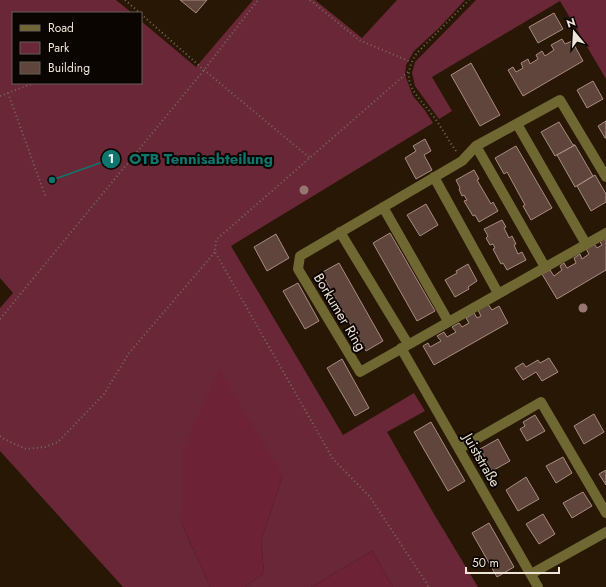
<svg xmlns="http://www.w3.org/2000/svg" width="606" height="587" font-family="Jost,sans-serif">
<rect width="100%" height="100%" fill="#271704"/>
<path fill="#6a2737" d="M 0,0 L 116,0 L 132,13 L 13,13 L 13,83 L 141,83 L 141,21 L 196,67 L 253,0 L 315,0 L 362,38 L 397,0 L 465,0 L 439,28 L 414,51 L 406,65 L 405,75 L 413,96 L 424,109 L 433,123 L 231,246 L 343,435 L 414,393 L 425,411 L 387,432 L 434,514 L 478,587 L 393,587 L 372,551 L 311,587 L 245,587 L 264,573 L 261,541 L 283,475 L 181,522 L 210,587 L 123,587 L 0,451 L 0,308 L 13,293 L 0,278 Z
M 476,0 L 606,0 L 606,79 L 560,1 L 432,77 L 452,111 L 439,119 L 415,86 L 412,73 L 415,62 Z"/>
<path fill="#6d2335" d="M 219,369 L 283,475 L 261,541 L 264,573 L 245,587 L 210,587 L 181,522 L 183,450 Z
M 372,551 L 393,587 L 311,587 Z"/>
<path fill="#5f453c" stroke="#aa8c82" d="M 180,0 L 207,0 L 196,13 Z
M 554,13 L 563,29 L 538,43 L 529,27 Z
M 562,39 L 565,44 L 572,41 L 583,61 L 523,96 L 508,70 L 513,67 L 516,72 L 523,68 L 521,63 L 528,59 L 530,64 L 538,59 L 536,55 L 542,51 L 545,56 L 554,50 L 551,45 Z
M 471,63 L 500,115 L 480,126 L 451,75 Z
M 593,81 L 603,99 L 587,108 L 577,90 Z
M 606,121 L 606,138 L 605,138 L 598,126 Z
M 559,122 L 573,145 L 575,145 L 555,156 L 541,132 Z
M 425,139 L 431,151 L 424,155 L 432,170 L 416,179 L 405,158 L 416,151 L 413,146 Z
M 575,145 L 593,176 L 575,187 L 557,155 Z
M 516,146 L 552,208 L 531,220 L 523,206 L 525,205 L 507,172 L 504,174 L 495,158 Z
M 474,170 L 479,179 L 477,180 L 491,204 L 493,202 L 498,211 L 479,222 L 475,215 L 473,216 L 464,201 L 467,200 L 464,195 L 462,196 L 459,189 L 460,188 L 456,180 Z
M 595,175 L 606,194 L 606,202 L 591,211 L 577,186 Z
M 426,204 L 438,225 L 420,236 L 407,215 Z
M 502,220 L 506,227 L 504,228 L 509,238 L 512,236 L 516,244 L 514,245 L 518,254 L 522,252 L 526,260 L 507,270 L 503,263 L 501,264 L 493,249 L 495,248 L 493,244 L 490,245 L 486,238 L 488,236 L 484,229 Z
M 390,233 L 435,311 L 417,321 L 373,243 Z
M 276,234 L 289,258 L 267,271 L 254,247 Z
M 606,236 L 606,270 L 557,299 L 542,274 L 550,270 L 554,276 L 562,270 L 560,266 L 564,263 L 567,268 L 576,263 L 574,258 L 580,254 L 582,259 L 589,254 L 586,249 L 594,244 L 597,248 L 602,245 L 599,240 Z
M 339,263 L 383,341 L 366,351 L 321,273 Z
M 468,264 L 477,281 L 468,287 L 469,289 L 455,297 L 445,280 L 457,273 L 456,271 Z
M 298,283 L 319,321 L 305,329 L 283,291 Z
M 488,304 L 492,310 L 499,306 L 508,323 L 434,365 L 423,346 L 428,343 L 430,347 L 441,341 L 437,336 L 444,332 L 447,337 L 456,332 L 452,327 L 459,323 L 462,327 L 469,323 L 466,318 L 474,313 L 477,318 L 481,316 L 478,310 Z
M 549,358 L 558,372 L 542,381 L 536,372 L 523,380 L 515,368 L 523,363 L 526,367 L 538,360 L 540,363 Z
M 342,359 L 369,408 L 355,416 L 327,368 Z
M 594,414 L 604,432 L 584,444 L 574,426 Z
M 535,415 L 545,431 L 527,441 L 520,429 L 525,426 L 523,422 Z
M 431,422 L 465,481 L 448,491 L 414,432 Z
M 498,439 L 510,461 L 492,471 L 480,449 Z
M 563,457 L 572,473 L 556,483 L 546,466 Z
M 606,470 L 606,485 L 599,474 Z
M 526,477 L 539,499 L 518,511 L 506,490 Z
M 583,492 L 592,506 L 572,518 L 563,503 Z
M 543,514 L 555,534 L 539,544 L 526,524 Z
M 489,523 L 514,567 L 497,577 L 472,533 Z"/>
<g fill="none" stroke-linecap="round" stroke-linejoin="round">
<path stroke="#786a5a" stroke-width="2" stroke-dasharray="1 3" stroke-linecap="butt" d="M 125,0 L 140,13
M 310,0 L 359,40 L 411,62
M 141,14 L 204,70 L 310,158
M 408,72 L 216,240 L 215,252 L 333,459 L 370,497 L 429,587
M 8,93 L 46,198
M 0,96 L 34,83
M 456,151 C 448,140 442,128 434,117 C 418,95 397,83 417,53 L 469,0
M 0,319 L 204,70 L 258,0
M 0,436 L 4,439 L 26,449 L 45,447 L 58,442 L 104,394 L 129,353 L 215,252"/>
<path stroke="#706832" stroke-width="10" d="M 517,124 L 586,244
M 476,146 L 545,267
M 434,177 L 498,293
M 606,177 L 560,100 L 476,146 L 462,161 L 300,256 L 298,269 L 360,372 L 606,233
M 383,207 L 448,321
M 340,232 L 408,344
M 401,348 L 538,587
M 459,449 L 541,402 L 606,513
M 531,574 L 606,532"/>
</g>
<g fill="#977670">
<circle cx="304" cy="190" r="4.5"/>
<circle cx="583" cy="308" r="4.5"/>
</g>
<g text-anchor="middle" stroke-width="4" stroke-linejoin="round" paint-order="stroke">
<g font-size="14" fill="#efe4d8" stroke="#0b0501">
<text transform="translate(340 312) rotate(59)" y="5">Borkumer Ring</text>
<text transform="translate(482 460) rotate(60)" y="5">Juiststraße</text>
</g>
</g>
<path fill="none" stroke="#0f766e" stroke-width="1.5" d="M52 180L111 159"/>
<g fill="#0f766e" stroke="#0b0501" stroke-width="1.5">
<circle cx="52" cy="180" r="4"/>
<circle cx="111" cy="159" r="10"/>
</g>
<g font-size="12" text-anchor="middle" font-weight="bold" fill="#fff">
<text x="111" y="163">1</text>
</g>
<g font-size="15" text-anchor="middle" font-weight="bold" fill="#0f766e" stroke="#0b0501" stroke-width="4" stroke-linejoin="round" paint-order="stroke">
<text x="201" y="164">OTB Tennisabteilung</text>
</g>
<rect x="12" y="12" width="130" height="72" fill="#0b0501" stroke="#665e57"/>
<rect x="20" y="25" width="20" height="6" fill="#706832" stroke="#665e57"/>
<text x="48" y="32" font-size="12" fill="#efe4d8">Road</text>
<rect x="20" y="42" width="20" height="12" fill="#6a2737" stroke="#665e57"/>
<text x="48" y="52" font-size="12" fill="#efe4d8">Park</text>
<rect x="20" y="62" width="20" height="12" fill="#5f453c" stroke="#665e57"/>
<text x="48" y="72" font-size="12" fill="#efe4d8">Building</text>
<g transform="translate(574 32) rotate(342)" stroke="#0b0501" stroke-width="3" paint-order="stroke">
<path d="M0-3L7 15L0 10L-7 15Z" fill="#efe4d8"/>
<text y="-6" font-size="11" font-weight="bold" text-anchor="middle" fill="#efe4d8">N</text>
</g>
<path d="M466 567v6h93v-6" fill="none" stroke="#efe4d8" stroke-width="2"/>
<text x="472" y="567" font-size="12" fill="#efe4d8" stroke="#0b0501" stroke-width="3" paint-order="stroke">50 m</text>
</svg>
